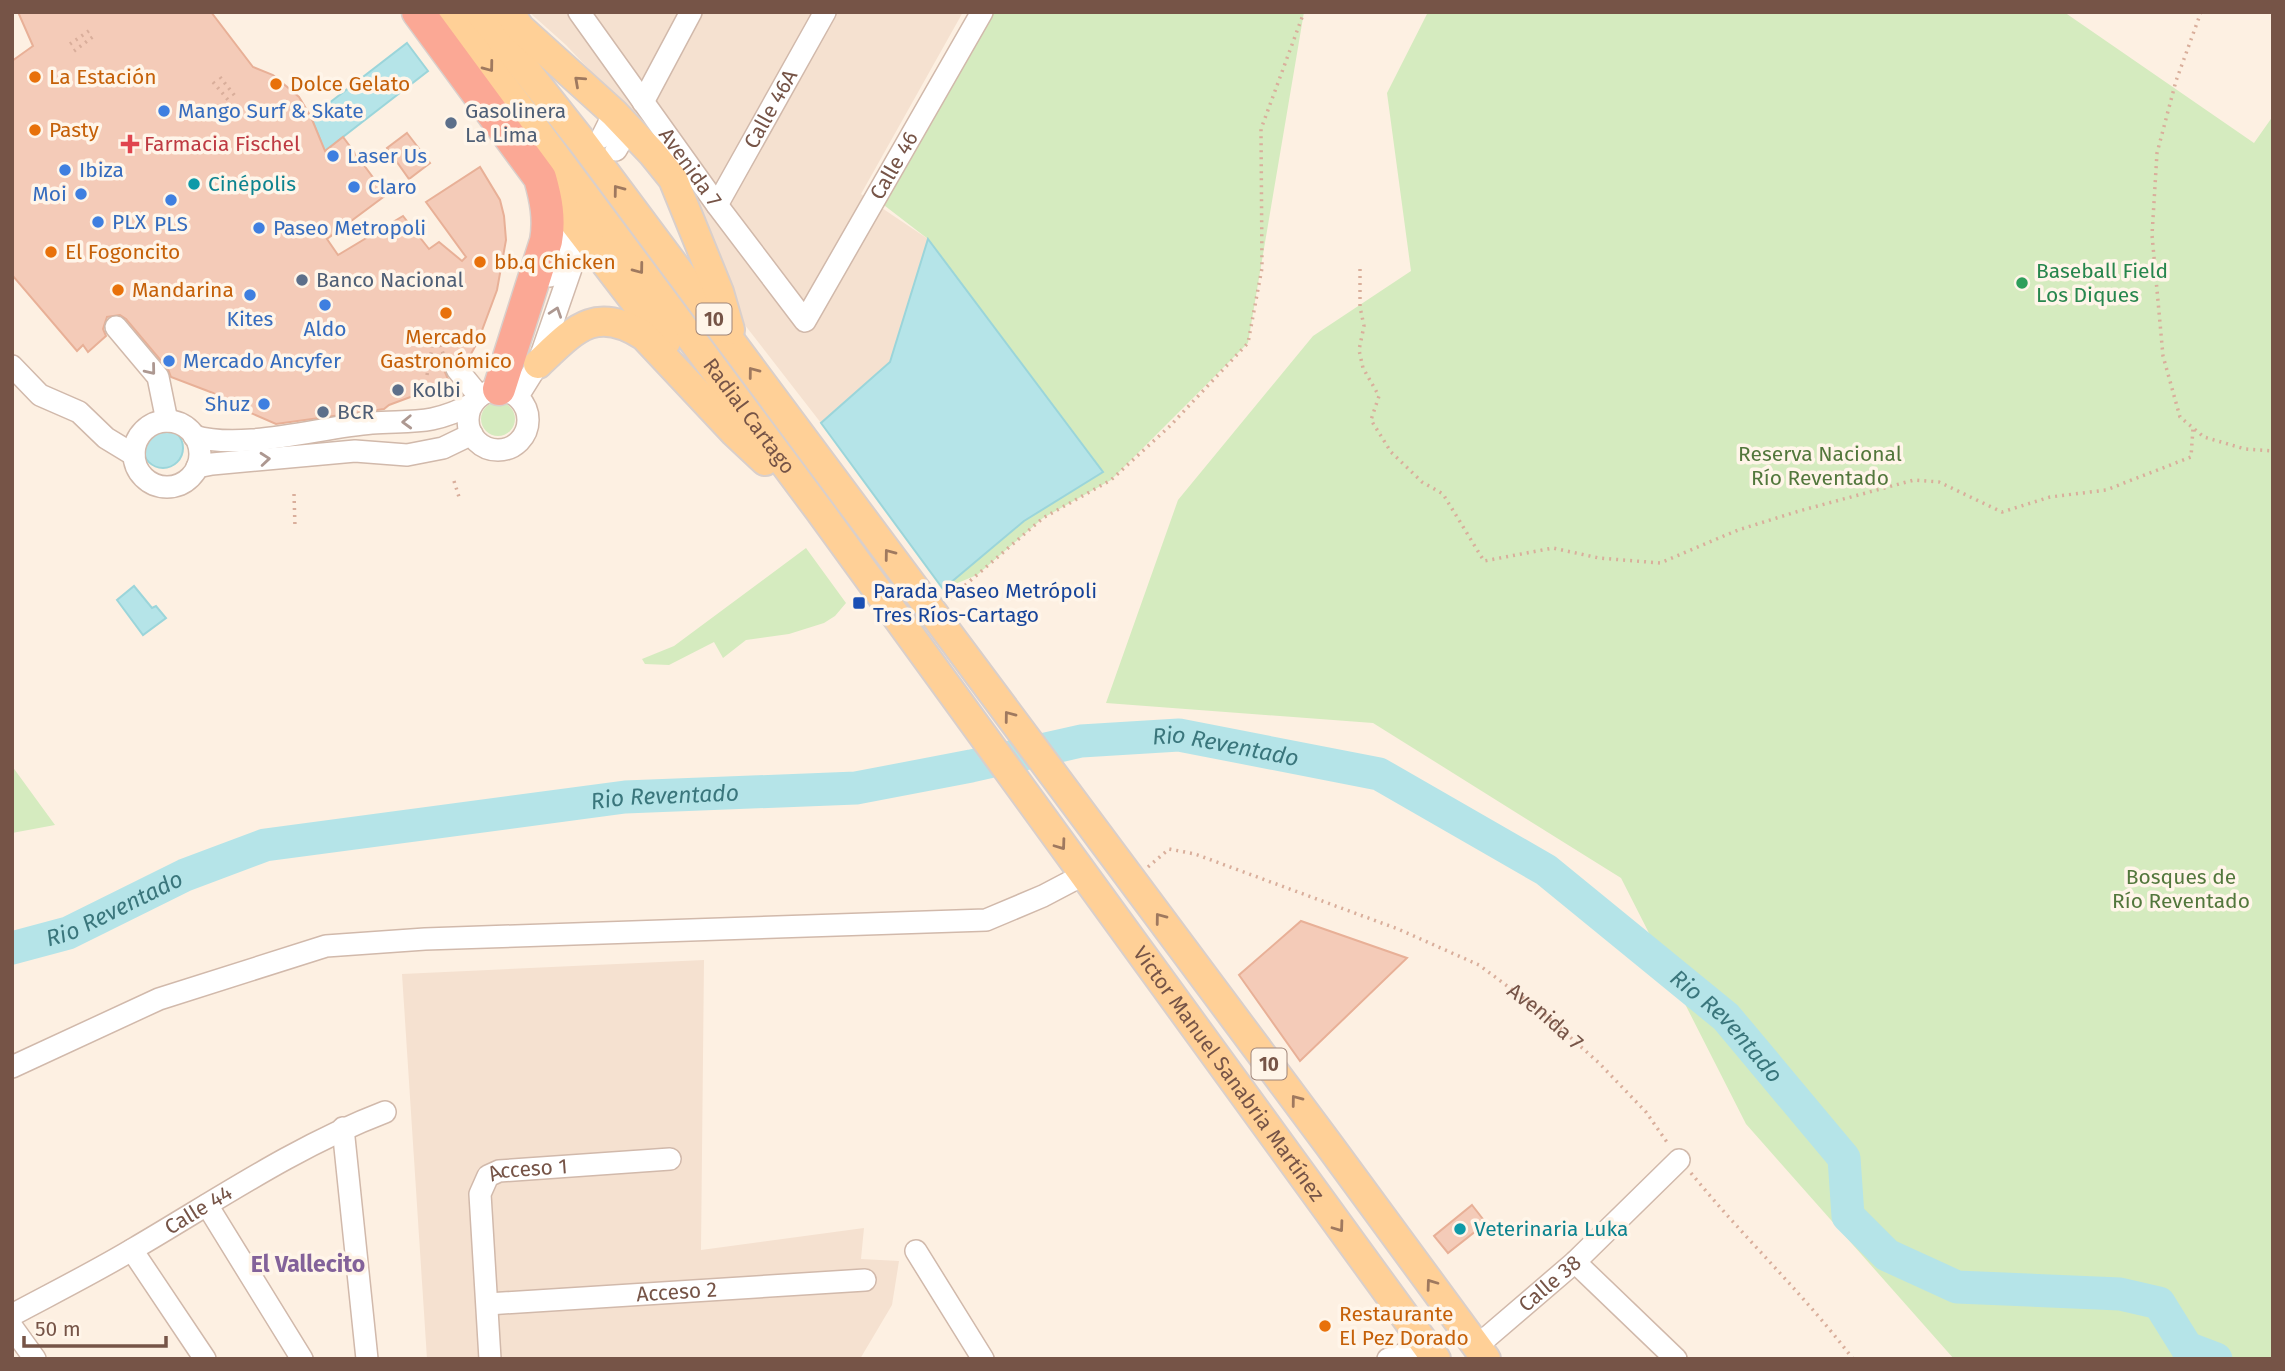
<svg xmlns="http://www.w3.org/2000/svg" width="2285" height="1371" font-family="'Fira Sans',sans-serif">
<rect width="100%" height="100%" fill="#fdf0e2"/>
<path fill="#f5e1d0" d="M 529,12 L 963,12 L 861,194 L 928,239 L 890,362 L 821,423 L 741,320 L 661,146 L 566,45 Z
M 704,960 L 701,1250 L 864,1228 L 861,1259 L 899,1261 L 892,1305 L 860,1359 L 427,1359 L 402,974 Z"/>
<path fill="#d5ebbf" d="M 982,12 L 1304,12 L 1248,343 L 1111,480 L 1043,518 L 977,575 L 943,589 L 821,423 L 890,362 L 928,239 L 876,199 Z
M 1428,12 L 2064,12 L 2254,143 L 2273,116 L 2273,1359 L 1954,1359 L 1746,1124 L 1621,878 L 1373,723 L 1106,703 L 1178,500 L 1313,336 L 1411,271 L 1387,93 Z
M481 419a17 17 0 1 1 34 0a17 17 0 1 1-34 0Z
M 806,548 L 846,603 L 835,616 L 824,623 L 789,634 L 746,640 L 723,658 L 714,642 L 669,665 L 645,664 L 642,659 L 674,646 Z
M 12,766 L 55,825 L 12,833 Z"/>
<path fill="#b5e4e8" stroke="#9bd5da" stroke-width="2" d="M 407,43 L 428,71 L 321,154 L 321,142 L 311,117 Z
M 928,239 L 1103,472 L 1024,521 L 943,589 L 821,423 L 890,362 Z
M143 448a20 20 0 1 1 40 0a20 20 0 1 1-40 0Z
M 134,586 L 152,608 L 156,606 L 166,618 L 143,635 L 117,600 Z"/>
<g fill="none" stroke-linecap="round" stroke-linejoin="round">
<path stroke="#b5e4e8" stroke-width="33" id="s1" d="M 12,948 L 68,933 L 185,875 L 265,845 L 625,797 L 856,788 L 971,766 L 1081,741 L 1179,735 L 1379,774 L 1546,870 L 1726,1017 L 1844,1158 L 1848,1216 L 1887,1255 L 1957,1287 L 2120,1294 L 2159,1303 L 2187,1348 L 2216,1359"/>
</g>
<path fill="#f4cbb8" stroke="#e8b097" stroke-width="2" d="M 18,12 L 211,12 L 253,67 L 273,75 L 299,97 L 311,117 L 325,151 L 343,137 L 386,195 L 327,239 L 338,255 L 403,216 L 429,249 L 439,242 L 462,261 L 466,257 L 426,202 L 480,167 L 500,200 L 504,216 L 506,240 L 497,290 L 478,341 L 471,354 L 466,359 L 456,356 L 448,359 L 444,370 L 448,379 L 443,385 L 389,405 L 384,409 L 276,424 L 237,407 L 213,393 L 171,377 L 168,369 L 126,319 L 120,315 L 107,317 L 103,329 L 106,336 L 88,352 L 83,345 L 77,351 L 12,275 L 12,61 L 33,46 Z
M 407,133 L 430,163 L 409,179 L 387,148 Z
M 1301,921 L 1407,958 L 1300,1061 L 1239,975 Z
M 1472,1205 L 1486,1223 L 1448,1253 L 1434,1236 Z"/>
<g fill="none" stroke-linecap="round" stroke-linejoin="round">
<g stroke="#d1b9ab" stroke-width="24">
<g id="minor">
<path id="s3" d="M 579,12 L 717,205 L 805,321 L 982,12"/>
<path d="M 643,102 L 691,12"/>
<path d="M 602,137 L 614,113"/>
<path d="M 616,150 L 629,128"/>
<path id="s4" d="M 717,205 L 825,12"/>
<path d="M 550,276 L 569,225"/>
<path d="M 116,327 L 158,377 L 167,421"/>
<path d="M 12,366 L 40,395 L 79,412 L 106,438 L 134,455"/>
<path d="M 457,369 L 479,396"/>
<circle cx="498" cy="420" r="30"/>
<path d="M 518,396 L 538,364 L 582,237"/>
<circle cx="167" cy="454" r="33"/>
<path d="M 194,436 C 243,451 320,427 372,423 C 392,421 412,423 432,419 C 446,416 459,411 472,404"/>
<path d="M 197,467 L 212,464 L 355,451 L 407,455 L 443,448 L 472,434"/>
<path d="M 12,1067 L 159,999 L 326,946 L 425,939 L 986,920 L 1043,896 L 1083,875"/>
<path d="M 343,1128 L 367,1359"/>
<path d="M 207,1205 L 302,1359"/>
<path d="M 132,1250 L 205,1359"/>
<path d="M 916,1251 L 983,1359"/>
<path d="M 1575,1262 L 1676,1359"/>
<path id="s5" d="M 488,1304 L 865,1280"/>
<path id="s6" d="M 12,1315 C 53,1293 95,1272 135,1248 C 217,1200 296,1146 385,1112"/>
<path d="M 12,1327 L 35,1359"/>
<path id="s7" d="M 1477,1346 L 1575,1262 L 1679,1160"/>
<path id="s8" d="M 490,1359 L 480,1194 L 488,1176 L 499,1171 L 670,1159"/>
<path d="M 1388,1359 L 1427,1347"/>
</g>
</g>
<g stroke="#d9cfcb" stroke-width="32">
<g id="major">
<path id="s9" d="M 448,12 L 819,510 L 1436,1359"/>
<path d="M 480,12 L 581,140 L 1329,1145 L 1486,1359"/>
<path d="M 509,12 L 520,28 L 614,113 L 652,153 L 673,179 L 719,292 L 730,330"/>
<path d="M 540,178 L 666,342"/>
<path d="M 538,364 C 574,330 595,304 644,336 L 734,432 L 765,461"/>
</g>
</g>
<g stroke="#d9cfcb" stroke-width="35">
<path id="highway" d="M 418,12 L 540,178 C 546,199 550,219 546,241 L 499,389"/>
</g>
<g stroke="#d9ae9b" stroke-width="3.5" stroke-dasharray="2 5" stroke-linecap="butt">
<path d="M 2201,12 L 2176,81 L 2157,153 L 2152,235 L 2163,356 L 2180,417 L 2204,437 L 2245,449 L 2273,451"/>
<path d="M 70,44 L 90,30"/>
<path d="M 74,51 L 94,36"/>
<path d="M 220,77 L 235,96"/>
<path d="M 213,82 L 229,101"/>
<path d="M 1360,269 L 1360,307 L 1364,326 L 1359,350 L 1363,368 L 1379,396 L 1371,420 L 1391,452 L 1422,482 L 1443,494 L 1484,561 L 1553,548 L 1599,558 L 1660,563 L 1738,530 L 1799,511 L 1914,480 L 1939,482 L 2002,512 L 2050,497 L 2106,490 L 2191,457 L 2193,428"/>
<path d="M 440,345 L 444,356"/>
<path d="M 427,375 L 433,343"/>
<path d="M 454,481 L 459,497"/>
<path d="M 294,494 L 295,527"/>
<path d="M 949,599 L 1043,518 L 1111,480 L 1170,426 L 1248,343 L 1262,268 L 1261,129 L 1304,12"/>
<path id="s2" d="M 1148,867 L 1169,849 L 1195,854 L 1398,929 L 1479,965 L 1541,1011 L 1599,1063 L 1646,1112 L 1669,1145"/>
<path d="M 1691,1173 C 1743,1237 1803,1293 1853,1359"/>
</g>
<use href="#minor" stroke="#fff" stroke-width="21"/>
<use href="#major" stroke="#ffd097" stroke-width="28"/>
<use href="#highway" stroke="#fba895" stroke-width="32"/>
</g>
<defs><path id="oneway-chevron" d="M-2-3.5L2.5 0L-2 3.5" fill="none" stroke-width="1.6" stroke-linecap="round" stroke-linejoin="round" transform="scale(1.75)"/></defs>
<g stroke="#9f795f">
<use href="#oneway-chevron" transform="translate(489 67) rotate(53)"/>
<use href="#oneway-chevron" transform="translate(579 81) rotate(-138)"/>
<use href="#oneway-chevron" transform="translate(618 190) rotate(-127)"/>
<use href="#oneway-chevron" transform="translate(639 269) rotate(53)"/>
<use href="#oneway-chevron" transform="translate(753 372) rotate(-127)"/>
<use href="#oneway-chevron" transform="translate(889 554) rotate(-127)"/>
<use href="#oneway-chevron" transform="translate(1009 716) rotate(-127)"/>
<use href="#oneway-chevron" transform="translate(1061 845) rotate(54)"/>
<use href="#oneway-chevron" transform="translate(1160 918) rotate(-127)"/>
<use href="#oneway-chevron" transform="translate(1296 1100) rotate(-127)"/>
<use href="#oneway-chevron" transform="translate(1339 1227) rotate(54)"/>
<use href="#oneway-chevron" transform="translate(1431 1284) rotate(-126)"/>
</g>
<g stroke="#ad9891">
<use href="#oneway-chevron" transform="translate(556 312) rotate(-71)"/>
<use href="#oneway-chevron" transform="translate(151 370) rotate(51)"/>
<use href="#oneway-chevron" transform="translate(407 422) rotate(178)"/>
<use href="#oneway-chevron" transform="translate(265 459) rotate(-5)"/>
</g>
<g fill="#e8710a" stroke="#fff5e9" stroke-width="2.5">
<circle cx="35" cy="77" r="7"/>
<circle cx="276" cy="84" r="7"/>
<circle cx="35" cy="130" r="7"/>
<circle cx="51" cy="252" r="7"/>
<circle cx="480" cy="262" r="7"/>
<circle cx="118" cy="290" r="7"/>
<circle cx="446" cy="313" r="7"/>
<circle cx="1325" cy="1326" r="7"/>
</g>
<g fill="#3f7fe0" stroke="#fff5e9" stroke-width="2.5">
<circle cx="164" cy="111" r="7"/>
<circle cx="333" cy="156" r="7"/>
<circle cx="65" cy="170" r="7"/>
<circle cx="354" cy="187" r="7"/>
<circle cx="81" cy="194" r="7"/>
<circle cx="171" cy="200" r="7"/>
<circle cx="98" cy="222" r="7"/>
<circle cx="259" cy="228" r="7"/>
<circle cx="250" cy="295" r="7"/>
<circle cx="325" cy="305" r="7"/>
<circle cx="169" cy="361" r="7"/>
<circle cx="264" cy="404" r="7"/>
</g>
<g fill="#5c6f8a" stroke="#fff5e9" stroke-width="2.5">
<circle cx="451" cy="123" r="7"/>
<circle cx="302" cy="280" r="7"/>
<circle cx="398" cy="390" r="7"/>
<circle cx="323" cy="412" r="7"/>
</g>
<path fill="#e0444e" stroke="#fff5e9" stroke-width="2.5" d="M126.5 133.5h7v7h7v7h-7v7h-7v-7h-7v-7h7z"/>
<g fill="#0f9aa8" stroke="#fff5e9" stroke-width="2.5">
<circle cx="194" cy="184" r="7"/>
<circle cx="1460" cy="1229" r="7"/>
</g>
<circle fill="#2e9e5b" stroke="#fff5e9" stroke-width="2.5" cx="2022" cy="283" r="7"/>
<rect fill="#1a4fb4" stroke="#fff5e9" stroke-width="2.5" x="852" y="596" width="14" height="14" rx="3.5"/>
<g text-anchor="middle" stroke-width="7" stroke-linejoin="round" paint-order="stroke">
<g fill="#fff5e9" stroke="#9f8478" stroke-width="2">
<rect x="696.5" y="303.5" width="35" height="31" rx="5"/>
<rect x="1251.5" y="1048.5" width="35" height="31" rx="5"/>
</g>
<g font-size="19" font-weight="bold" fill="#765447">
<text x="714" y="326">10</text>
<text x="1269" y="1071">10</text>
</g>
<g font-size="21" fill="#c56008" stroke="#fff5e9" text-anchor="start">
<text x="49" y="84">La Estación</text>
<text x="290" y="91">Dolce Gelato</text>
<text x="49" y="137">Pasty</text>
<text x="65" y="259">El Fogoncito</text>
<text x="494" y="269">bb.q Chicken</text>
<text x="132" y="297">Mandarina</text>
<text x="446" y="344" text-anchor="middle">Mercado<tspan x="446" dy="24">Gastronómico</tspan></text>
<text x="1339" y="1321">Restaurante<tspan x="1339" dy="24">El Pez Dorado</tspan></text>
</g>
<g font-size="21" fill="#765447" stroke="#fff5e9">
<text dy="7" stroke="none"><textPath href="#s4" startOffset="110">Calle 46A</textPath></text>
<text dy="7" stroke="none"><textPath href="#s3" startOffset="562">Calle 46</textPath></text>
<text dy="7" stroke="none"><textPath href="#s3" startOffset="191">Avenida 7</textPath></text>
<text dy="7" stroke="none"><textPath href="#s9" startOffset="504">Radial Cartago</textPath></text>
<text dy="7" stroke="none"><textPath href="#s2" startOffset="443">Avenida 7</textPath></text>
<text dy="7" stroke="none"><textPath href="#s9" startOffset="1318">Victor Manuel Sanabria Martínez</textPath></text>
<text dy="7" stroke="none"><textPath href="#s8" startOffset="226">Acceso 1</textPath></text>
<text dy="7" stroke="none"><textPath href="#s6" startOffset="214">Calle 44</textPath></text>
<text dy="7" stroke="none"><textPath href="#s7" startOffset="96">Calle 38</textPath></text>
<text dy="7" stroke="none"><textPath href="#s5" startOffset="189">Acceso 2</textPath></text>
</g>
<g font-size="21" fill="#366cbe" stroke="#fff5e9" text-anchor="start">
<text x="178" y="118">Mango Surf &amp; Skate</text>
<text x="347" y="163">Laser Us</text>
<text x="79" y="177">Ibiza</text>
<text x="368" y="194">Claro</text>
<text x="67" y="201" text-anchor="end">Moi</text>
<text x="112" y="229">PLX</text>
<text x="171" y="231" text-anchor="middle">PLS</text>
<text x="273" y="235">Paseo Metropoli</text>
<text x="250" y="326" text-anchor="middle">Kites</text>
<text x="325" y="336" text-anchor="middle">Aldo</text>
<text x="183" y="368">Mercado Ancyfer</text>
<text x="250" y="411" text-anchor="end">Shuz</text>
</g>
<g font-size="21" fill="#4e5e75" stroke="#fff5e9" text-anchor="start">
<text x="465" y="118">Gasolinera<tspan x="465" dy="24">La Lima</tspan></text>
<text x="316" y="287">Banco Nacional</text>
<text x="412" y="397">Kolbi</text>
<text x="337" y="419">BCR</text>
</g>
<g font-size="21" fill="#be3a42" stroke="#fff5e9" text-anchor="start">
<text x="144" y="151">Farmacia Fischel</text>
</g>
<g font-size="21" fill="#0d838f" stroke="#fff5e9" text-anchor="start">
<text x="208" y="191">Cinépolis</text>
<text x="1474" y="1236">Veterinaria Luka</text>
</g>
<g font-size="21" fill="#27864d" stroke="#fff5e9" text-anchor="start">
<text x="2036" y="278">Baseball Field<tspan x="2036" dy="24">Los Diques</tspan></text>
</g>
<g font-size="21" fill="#52773c" stroke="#fff5e9">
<text x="1820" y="461">Reserva Nacional<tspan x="1820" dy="24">Río Reventado</tspan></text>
<text x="2181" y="884">Bosques de<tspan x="2181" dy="24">Río Reventado</tspan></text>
</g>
<g font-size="21" fill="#164399" stroke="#fff5e9" text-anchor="start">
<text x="873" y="598">Parada Paseo Metrópoli<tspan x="873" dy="24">Tres Ríos-Cartago</tspan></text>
</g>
<g font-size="23" font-style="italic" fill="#3a767c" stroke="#fff5e9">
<text dy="8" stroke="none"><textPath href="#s1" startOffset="1244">Rio Reventado</textPath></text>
<text dy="8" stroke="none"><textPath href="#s1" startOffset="677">Rio Reventado</textPath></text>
<text dy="8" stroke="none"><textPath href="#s1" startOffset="110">Rio Reventado</textPath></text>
<text dy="8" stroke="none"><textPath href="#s1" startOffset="1832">Rio Reventado</textPath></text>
</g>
<g font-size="23" font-weight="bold" fill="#83629a" stroke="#fff5e9">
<text x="308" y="1272">El Vallecito</text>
</g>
</g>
<rect width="2285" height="1371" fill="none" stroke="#765447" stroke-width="28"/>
<path d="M24 1336v10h142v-10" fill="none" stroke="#765447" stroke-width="3.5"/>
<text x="35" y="1336" font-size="21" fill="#765447" stroke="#fff5e9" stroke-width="5" paint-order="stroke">50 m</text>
</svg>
